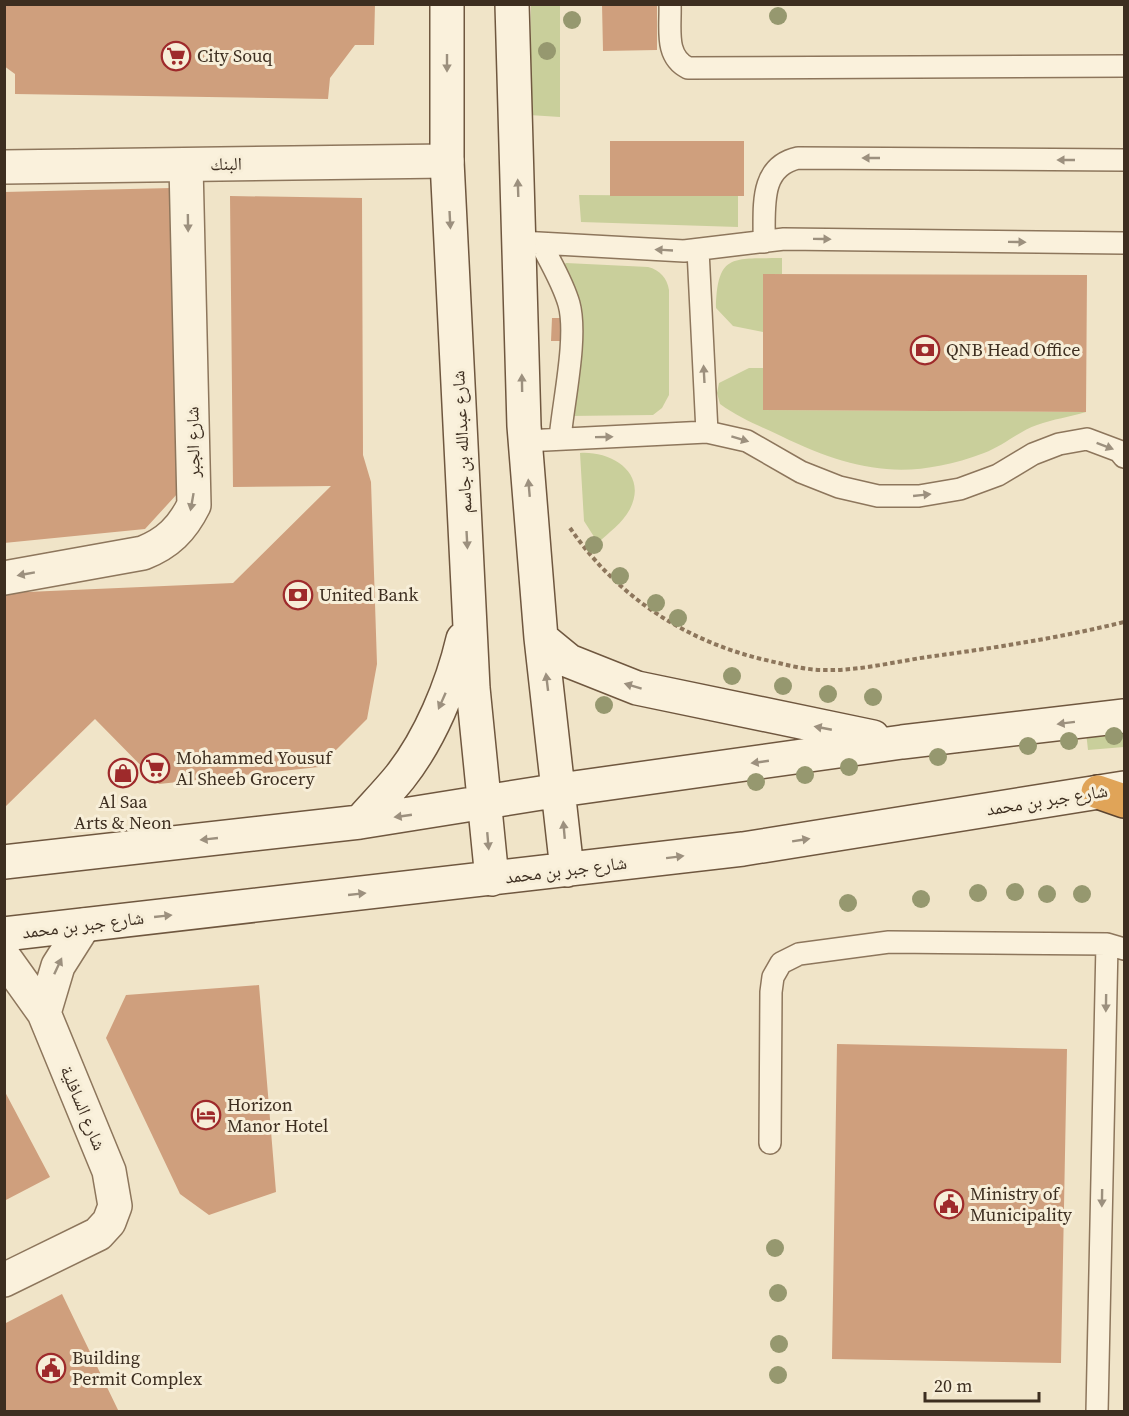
<svg xmlns="http://www.w3.org/2000/svg" width="1129" height="1416" font-family="'Source Serif 4','Noto Naskh Arabic',serif">
<rect width="100%" height="100%" fill="#f0e4c8"/>
<path fill="#c9cf9b" d="M 531,5 L 560,5 L 560,117 L 529,115 Z
M 579,195 L 738,196 L 738,227 L 581,222 Z
M 782,258 L 782,274 L 763,274 L 763,332 L 733,326 L 716,308 C 717,252 734,259 782,258 Z
M 566,263 L 648,267 C 660,270 667,278 669,290 L 669,395 L 662,408 L 653,415 L 569,416 L 563,265 Z
M 749,368 L 763,368 L 763,410 L 1086,412 C 1070,417 1053,419 1037,425 C 1019,431 1003,446 984,453 C 907,482 853,471 781,436 C 760,426 739,418 720,404 L 717,393 L 719,383 Z
M 580,453 C 612,451 648,473 630,509 C 622,524 609,532 598,543 L 584,521 Z
M 1124,729 L 1124,747 L 1088,750 L 1086,732 Z"/>
<path fill="#cf9f7d" d="M 4,4 L 375,4 L 374,45 L 355,45 L 330,78 L 328,99 L 15,94 L 15,74 L 4,66 Z
M 602,4 L 657,4 L 657,50 L 603,51 Z
M 610,141 L 744,141 L 744,196 L 610,196 Z
M 172,188 L 178,493 L 145,529 L 4,543 L 4,192 Z
M 230,196 L 362,198 L 363,455 L 371,482 L 377,664 L 367,719 L 319,767 L 159,784 L 95,719 L 4,808 L 4,593 L 233,583 L 331,486 L 233,487 Z
M 763,274 L 1087,275 L 1086,412 L 763,410 Z
M 552,318 L 569,318 L 569,341 L 551,341 Z
M 259,985 L 276,1192 L 209,1215 L 180,1194 L 106,1038 L 126,995 Z
M 837,1044 L 1067,1049 L 1061,1363 L 832,1359 Z
M 4,1090 L 50,1177 L 4,1201 Z
M 62,1294 L 119,1412 L 4,1412 L 4,1324 Z"/>
<g fill="none" stroke-linecap="round" stroke-linejoin="round">
<g stroke="#8d765c" stroke-width="24">
<path id="lane" d="M 670,4 C 671,28 664,56 688,68 L 1124,66
M 520,242 L 684,251 L 784,239 L 1124,243
M 764,242 C 765,209 758,167 798,158 L 1124,160
M 541,244 C 551,263 563,283 569,304 C 578,337 563,403 560,439
M 698,250 L 707,432
M 525,441 L 707,432 L 747,441 L 801,472 L 839,487 L 878,496 L 919,496 L 960,489 L 998,475 L 1033,454 L 1059,444 L 1087,439 L 1119,451 L 1124,457
M 770,1143 L 771,992 L 773,977 L 781,963 L 799,954 L 889,942 L 1107,944 L 1124,949
M 1097,1412 L 1107,944"/>
</g>
<g stroke="#8d765c" stroke-width="36">
<path id="street" d="M 4,167 L 447,161
M 4,578 L 143,553 C 168,543 182,529 194,505 L 186,165
M 4,957 L 44,1013 L 109,1171 L 115,1206 L 109,1222 L 98,1234 L 4,1280
M 44,1013 L 58,966 L 84,925"/>
</g>
<g stroke="#6f573f" stroke-width="36">
<path id="secondary" d="M 447,4 L 447,161 L 473,688 L 492,879
M 512,4 L 524,426 L 541,638 L 567,870
M 541,638 L 569,661 L 637,688 L 873,737
M 360,822 C 373,807 387,793 400,777 C 430,739 452,686 463,639
M 4,862 L 360,822 L 560,790 L 902,742 L 1124,716
M 4,934 L 743,849 L 1124,788"/>
</g>
<g stroke="#5b4430" stroke-width="36">
<path id="highway" d="M 1098,792 L 1124,801"/>
</g>
<path stroke="#8d765c" stroke-width="4" stroke-dasharray="4.5 3" stroke-linecap="butt" d="M 570,528 C 618,598 688,643 770,661 C 787,665 806,670 824,670 C 858,671 894,662 927,657 C 994,648 1059,638 1124,622"/>
<use href="#lane" stroke="#faf1dc" stroke-width="21"/>
<use href="#street" stroke="#faf1dc" stroke-width="33"/>
<use href="#secondary" stroke="#faf1dc" stroke-width="33"/>
<use href="#highway" stroke="#e0a458" stroke-width="33"/>
</g>
<g fill="#96986f">
<circle cx="778" cy="16" r="9"/>
<circle cx="572" cy="20" r="9"/>
<circle cx="547" cy="51" r="9"/>
<circle cx="594" cy="545" r="9"/>
<circle cx="620" cy="576" r="9"/>
<circle cx="656" cy="603" r="9"/>
<circle cx="678" cy="618" r="9"/>
<circle cx="732" cy="676" r="9"/>
<circle cx="783" cy="686" r="9"/>
<circle cx="828" cy="694" r="9"/>
<circle cx="873" cy="697" r="9"/>
<circle cx="604" cy="705" r="9"/>
<circle cx="1114" cy="736" r="9"/>
<circle cx="1069" cy="741" r="9"/>
<circle cx="1028" cy="746" r="9"/>
<circle cx="938" cy="757" r="9"/>
<circle cx="849" cy="767" r="9"/>
<circle cx="805" cy="775" r="9"/>
<circle cx="756" cy="782" r="9"/>
<circle cx="1015" cy="892" r="9"/>
<circle cx="978" cy="893" r="9"/>
<circle cx="1047" cy="894" r="9"/>
<circle cx="1082" cy="894" r="9"/>
<circle cx="921" cy="899" r="9"/>
<circle cx="848" cy="903" r="9"/>
<circle cx="775" cy="1248" r="9"/>
<circle cx="778" cy="1293" r="9"/>
<circle cx="779" cy="1344" r="9"/>
<circle cx="778" cy="1375" r="9"/>
</g>
<defs><path id="oneway-solid" d="M-6-.8H1V-3.2L6.5 0L1 3.2V.8H-6Z" transform="scale(1.5)"/></defs>
<g fill="#9c907e">
<use href="#oneway-solid" transform="translate(447 63) rotate(90)"/>
<use href="#oneway-solid" transform="translate(871 158) rotate(-180)"/>
<use href="#oneway-solid" transform="translate(1066 160) rotate(-180)"/>
<use href="#oneway-solid" transform="translate(518 188) rotate(-92)"/>
<use href="#oneway-solid" transform="translate(450 220) rotate(87)"/>
<use href="#oneway-solid" transform="translate(188 223) rotate(89)"/>
<use href="#oneway-solid" transform="translate(822 239) rotate(1)"/>
<use href="#oneway-solid" transform="translate(1017 242) rotate(1)"/>
<use href="#oneway-solid" transform="translate(664 250) rotate(-177)"/>
<use href="#oneway-solid" transform="translate(704 374) rotate(-93)"/>
<use href="#oneway-solid" transform="translate(522 383) rotate(-91)"/>
<use href="#oneway-solid" transform="translate(604 437) rotate(-1)"/>
<use href="#oneway-solid" transform="translate(740 439) rotate(17)"/>
<use href="#oneway-solid" transform="translate(1105 446) rotate(21)"/>
<use href="#oneway-solid" transform="translate(529 488) rotate(-95)"/>
<use href="#oneway-solid" transform="translate(922 495) rotate(-6)"/>
<use href="#oneway-solid" transform="translate(192 502) rotate(100)"/>
<use href="#oneway-solid" transform="translate(467 540) rotate(87)"/>
<use href="#oneway-solid" transform="translate(26 574) rotate(170)"/>
<use href="#oneway-solid" transform="translate(547 682) rotate(-97)"/>
<use href="#oneway-solid" transform="translate(633 686) rotate(-163)"/>
<use href="#oneway-solid" transform="translate(442 701) rotate(114)"/>
<use href="#oneway-solid" transform="translate(1066 723) rotate(173)"/>
<use href="#oneway-solid" transform="translate(823 728) rotate(-169)"/>
<use href="#oneway-solid" transform="translate(760 762) rotate(172)"/>
<use href="#oneway-solid" transform="translate(403 816) rotate(172)"/>
<use href="#oneway-solid" transform="translate(564 830) rotate(-95)"/>
<use href="#oneway-solid" transform="translate(209 839) rotate(174)"/>
<use href="#oneway-solid" transform="translate(801 840) rotate(-9)"/>
<use href="#oneway-solid" transform="translate(488 841) rotate(85)"/>
<use href="#oneway-solid" transform="translate(675 857) rotate(-7)"/>
<use href="#oneway-solid" transform="translate(357 894) rotate(-6)"/>
<use href="#oneway-solid" transform="translate(163 916) rotate(-6)"/>
<use href="#oneway-solid" transform="translate(58 966) rotate(-65)"/>
<use href="#oneway-solid" transform="translate(1106 1003) rotate(91)"/>
<use href="#oneway-solid" transform="translate(1102 1198) rotate(91)"/>
</g>
<defs>
<g id="supermarket-ring" transform="scale(1.5)"><circle r="9.5" fill="#f7eed8" stroke="#9e2a2b" stroke-width="1.5"/><path d="M-6-5.5h2.5l.6 2H6L4.5 2H-2.5L-4.4-4H-6ZM-1.5 3.2a1.3 1.3 0 1 0 .1 0ZM3 3.2a1.3 1.3 0 1 0 .1 0Z" fill="#9e2a2b"/></g>
<g id="bank-ring" transform="scale(1.5)"><circle r="9.5" fill="#f7eed8" stroke="#9e2a2b" stroke-width="1.5"/><path d="M-6-4H6V4H-6ZM0-2.3a2.3 2.3 0 1 0 0 4.6a2.3 2.3 0 1 0 0-4.6Z" fill="#9e2a2b"/></g>
<g id="shop-ring" transform="scale(1.5)"><circle r="9.5" fill="#f7eed8" stroke="#9e2a2b" stroke-width="1.5"/><path d="M-5-2.5h2.3a2.7 3.5 0 0 1 5.4 0H5L5.5 6h-11ZM-1.5-2.5h3a1.5 2.3 0 0 0-3 0Z" fill="#9e2a2b"/></g>
<g id="hotel-ring" transform="scale(1.5)"><circle r="9.5" fill="#f7eed8" stroke="#9e2a2b" stroke-width="1.5"/><path d="M-6-4.5h1.5V1H6V5H4.5V3h-9V5H-6ZM-4 0a1.8 1.8 0 1 1 3.6 0ZM.5 0V-2.5h3Q6-2.5 6 0Z" fill="#9e2a2b"/></g>
<g id="civic-ring" transform="scale(1.5)"><circle r="9.5" fill="#f7eed8" stroke="#9e2a2b" stroke-width="1.5"/><path d="M-.6-6.5H3V-4.5H.6V-3L4-1V1h2V6H-6V1h2V-1L-.6-3ZM-1.2 2.5V6h2.4V2.5Z" fill="#9e2a2b"/></g>
</defs>
<g fill-rule="evenodd">
<use href="#supermarket-ring" x="176" y="56"/>
<use href="#bank-ring" x="925" y="350"/>
<use href="#bank-ring" x="298" y="595"/>
<use href="#supermarket-ring" x="155" y="768"/>
<use href="#shop-ring" x="123" y="773"/>
<use href="#hotel-ring" x="206" y="1115"/>
<use href="#civic-ring" x="949" y="1204"/>
<use href="#civic-ring" x="51" y="1368"/>
</g>
<g text-anchor="middle" stroke-width="6" stroke-linejoin="round" paint-order="stroke">
<g font-size="18" fill="#3d2e20" stroke="#f7eed8" text-anchor="start">
<text x="197" y="62">City Souq</text>
<text x="946" y="356">QNB Head Office</text>
<text x="319" y="601">United Bank</text>
<text x="176" y="764">Mohammed Yousuf<tspan x="176" dy="21">Al Sheeb Grocery</tspan></text>
<text x="123" y="808" text-anchor="middle">Al Saa<tspan x="123" dy="21">Arts &amp; Neon</tspan></text>
<text x="227" y="1111">Horizon<tspan x="227" dy="21">Manor Hotel</tspan></text>
<text x="970" y="1200">Ministry of<tspan x="970" dy="21">Municipality</tspan></text>
<text x="72" y="1364">Building<tspan x="72" dy="21">Permit Complex</tspan></text>
</g>
<g font-size="18" fill="#3d2e20" stroke="#f7eed8">
<text transform="translate(226 164) rotate(-1)" y="6">البنك</text>
<text transform="translate(193 442) rotate(-91)" y="6">شارع الجبر</text>
<text transform="translate(462 442) rotate(-93)" y="6">شارع عبدالله بن جاسم</text>
<text transform="translate(1047 800) rotate(-9)" y="6">شارع جبر بن محمد</text>
<text transform="translate(566 870) rotate(-7)" y="6">شارع جبر بن محمد</text>
<text transform="translate(83 925) rotate(-7)" y="6">شارع جبر بن محمد</text>
<text transform="translate(83 1108) rotate(67)" y="6">شارع السافلية</text>
</g>
</g>
<rect width="1129" height="1416" fill="none" stroke="#3d2e20" stroke-width="12"/>
<path d="M925 1392v9h114v-9" fill="none" stroke="#3d2e20" stroke-width="3"/>
<text x="934" y="1392" font-size="18" fill="#3d2e20" stroke="#f7eed8" stroke-width="4.5" paint-order="stroke">20 m</text>
</svg>
